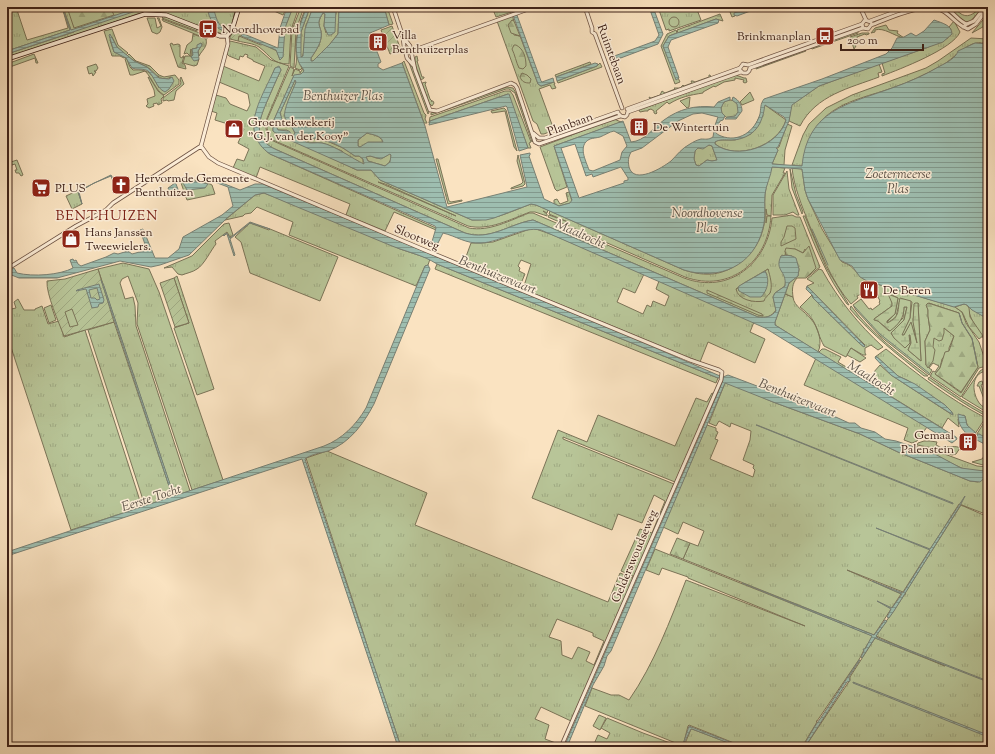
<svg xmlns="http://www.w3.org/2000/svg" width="995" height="754" font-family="'Sorts Mill Goudy',serif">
<defs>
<pattern id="grass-tufts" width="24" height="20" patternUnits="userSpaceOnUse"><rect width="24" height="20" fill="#b8c598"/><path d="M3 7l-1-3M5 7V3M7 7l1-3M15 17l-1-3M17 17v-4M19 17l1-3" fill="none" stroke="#9fa982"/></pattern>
<pattern id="forest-firs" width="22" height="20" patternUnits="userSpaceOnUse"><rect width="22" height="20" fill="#b8c598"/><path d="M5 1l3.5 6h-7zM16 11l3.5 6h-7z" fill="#9fa982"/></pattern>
<pattern id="wetland-marsh" width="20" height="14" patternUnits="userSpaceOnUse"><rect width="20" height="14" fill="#b8c598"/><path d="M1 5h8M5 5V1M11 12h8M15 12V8" fill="none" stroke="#9fa982"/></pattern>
<pattern id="garden-furrows" width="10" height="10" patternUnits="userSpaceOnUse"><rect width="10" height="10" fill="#b8c598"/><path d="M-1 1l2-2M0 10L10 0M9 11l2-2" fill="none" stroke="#9fa982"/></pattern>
<pattern id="water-rules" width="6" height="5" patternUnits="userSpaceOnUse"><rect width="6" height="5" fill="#9ebeb0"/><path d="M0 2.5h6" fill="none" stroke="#829a8e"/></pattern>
</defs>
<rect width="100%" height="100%" fill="#fae3c1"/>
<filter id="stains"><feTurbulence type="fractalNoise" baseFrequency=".005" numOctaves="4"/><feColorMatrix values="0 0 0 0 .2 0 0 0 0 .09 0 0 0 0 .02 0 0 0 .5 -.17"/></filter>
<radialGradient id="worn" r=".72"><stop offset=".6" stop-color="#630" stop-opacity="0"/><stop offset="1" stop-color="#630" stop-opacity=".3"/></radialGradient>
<path fill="url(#grass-tufts)" stroke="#7b7458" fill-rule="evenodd" d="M 7,7 L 16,7 L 27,40 L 68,28 L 62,7 L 70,30 L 7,51 Z
M 63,7 L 236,7 L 233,20 L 236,7 L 238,7 L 231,30 L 225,34 C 219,34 215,30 210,29 C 185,25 166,8 138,14 L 7,58 L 7,54 L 74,32 L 71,30 Z
M 276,7 L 287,7 L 283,15 L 274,11 Z
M 293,7 L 299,7 L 291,30 L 289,64 C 272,64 271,56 259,47 C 253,43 245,43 238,41 L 239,36 L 261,45 L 263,44 L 277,51 L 280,60 L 285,27 Z
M 301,7 L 304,7 L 296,30 L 294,68 L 290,66 L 292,30 Z
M 306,7 L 298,33 L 300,65 L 304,71 L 301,74 L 294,76 L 273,122 L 273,131 L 357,170 L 371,170 L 380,180 L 472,220 C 493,221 512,211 531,204 L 536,205 L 548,210 L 547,213 L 543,211 L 547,214 L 547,216 L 535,212 L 530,212 C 511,219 489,231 468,226 L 273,140 C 268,135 266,128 267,120 L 290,67 L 294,69 L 292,76 L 295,69 L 300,71 L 300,73 L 302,70 L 302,68 L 300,70 L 295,68 C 298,60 295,52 296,43 C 297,30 301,19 306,7 ZM 378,182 L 385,184 L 456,216 Z
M 310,7 L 313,7 L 309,19 L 306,25 L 303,56 L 300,57 L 301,32 Z
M 336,7 L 339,7 L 338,34 L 330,44 L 313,61 L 311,61 L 311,58 C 315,52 320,45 321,38 C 323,26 314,27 323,13 L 325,14 L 324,26 L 326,33 L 336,14 Z
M 384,7 L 387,7 L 393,24 L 389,25 Z
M 492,7 L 510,7 L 512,12 L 496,17 Z
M 658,7 L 696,7 L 701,20 L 669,31 L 669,29 L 666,30 Z
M 949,7 L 954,7 C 964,20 971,17 981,7 L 983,7 C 967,27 966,26 949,7 Z
M 988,14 L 988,24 L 972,33 Z
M 512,15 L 514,21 L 512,20 L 514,35 L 520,36 L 538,84 L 541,86 L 554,82 L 555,84 L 554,84 L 556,88 L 552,89 L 550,85 L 539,89 L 554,130 L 544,134 L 541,134 L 537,124 L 533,121 L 497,21 Z
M 164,16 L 195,28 L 197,29 L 197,31 L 162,18 Z
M 147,18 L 155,18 L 157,28 L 161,26 L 158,19 L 157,18 L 159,18 L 162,27 L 160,32 L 157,34 L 152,32 Z
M 162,19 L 208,36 L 207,39 L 163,21 Z
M 954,21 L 960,32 C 953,49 900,69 882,76 L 882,74 L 885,73 L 882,63 L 926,48 L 948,38 L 951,29 L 949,27 Z
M 886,25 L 889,30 L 898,31 L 897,33 L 904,38 C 894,36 884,27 875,30 L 875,32 L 871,33 L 875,28 Z
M 112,29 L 118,45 L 128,53 L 126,55 L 117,47 L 112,37 L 110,40 L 114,52 L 125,57 L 124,58 L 120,56 L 112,56 L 104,31 Z
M 676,30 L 677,33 L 669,36 L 663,46 L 680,82 L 675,84 L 661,46 L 667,34 Z
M 858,31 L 858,33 L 812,49 L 811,48 Z
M 862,33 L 869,33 L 869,34 L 866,35 L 865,34 L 857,37 L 858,42 L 854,43 L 856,46 L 854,49 L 850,37 Z
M 971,38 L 988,39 L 988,44 C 984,43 979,42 976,43 C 967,44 951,60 943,65 C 926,74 910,82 892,88 C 867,97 840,101 821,121 C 809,134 805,149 802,166 L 792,165 L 803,135 L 809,124 L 826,108 L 852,95 L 926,68 L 938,61 Z
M 230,41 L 256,47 L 271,60 L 289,66 L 265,123 L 267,133 L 271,140 L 469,228 C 489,232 511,220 529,213 L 533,213 L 684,278 C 729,295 768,263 772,218 L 792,215 L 796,217 L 800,217 L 820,267 L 806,278 L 808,274 L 813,269 L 805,249 L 803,253 L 795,249 L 785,251 L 786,255 L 781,256 L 781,270 C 786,275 786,279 785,286 L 775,293 L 773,297 L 776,310 C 771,317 766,318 758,317 L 533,220 C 509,224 490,241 465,233 L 277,150 C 251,139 259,119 268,99 C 272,90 276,80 281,70 L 280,68 L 275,68 L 254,120 C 252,133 260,147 270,154 L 436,228 L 436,230 L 394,212 L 385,231 L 346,215 L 350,204 L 260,167 L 256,178 L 233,168 L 237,159 L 244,161 L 249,149 L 238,143 L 244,129 L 215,120 L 217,113 L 211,111 L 216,95 L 226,98 L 230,104 L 247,111 L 250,105 L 248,94 L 219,82 L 223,66 L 259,81 L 265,66 L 253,61 L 253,60 L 247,57 L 248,55 L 245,54 L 243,57 L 240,56 L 239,60 L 229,56 L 227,54 ZM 768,269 L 770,293 L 765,297 L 751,301 L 736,289 L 744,283 Z
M 805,50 L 806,51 L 756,69 L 756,68 Z
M 129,54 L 136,61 L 150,66 L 159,75 L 164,77 L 175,75 L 179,80 L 179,84 L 164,95 C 155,90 153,79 145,71 L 133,75 L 130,75 L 125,59 L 126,57 L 130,67 L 133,70 C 150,69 152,74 159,88 L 171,77 C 159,83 156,72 147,67 C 140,63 133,61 127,56 Z
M 185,56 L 191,56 L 192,58 L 198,60 L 199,59 L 197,65 L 194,66 L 183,63 Z
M 417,56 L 418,61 L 417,61 L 422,77 L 424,77 L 424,78 L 421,80 L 415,64 L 415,57 Z
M 408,60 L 412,65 L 429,112 L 428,114 Z
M 404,61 L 424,113 L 426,115 L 425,119 L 427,123 L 424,123 L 402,63 Z
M 590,62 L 591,64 L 556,77 L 555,75 Z
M 600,63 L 602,67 L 558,83 L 557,81 L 597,66 Z
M 96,64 L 98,68 L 96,71 L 94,71 L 96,72 L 93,76 L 92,73 L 89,74 L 87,67 Z
M 879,64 L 882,72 L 878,73 L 879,77 C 850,88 816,95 800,126 L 789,121 L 791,105 L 819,86 Z
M 735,71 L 735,73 L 633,109 L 633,108 Z
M 709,75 L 710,75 L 711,77 L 650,99 L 649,97 L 651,98 L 660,95 L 662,91 L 665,93 L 675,89 L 674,88 L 680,88 L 683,85 L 684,86 L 692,83 L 691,81 L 693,81 L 695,82 L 709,77 Z
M 736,75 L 744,78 L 746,78 L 747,82 L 745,83 L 743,82 L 744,80 L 735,78 L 735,80 L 724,82 L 715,87 L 714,86 L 703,92 L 703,93 C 690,95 680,97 669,104 L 667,102 L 656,111 L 657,113 L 656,114 L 654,113 L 654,111 L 651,109 L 648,110 L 648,111 L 645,111 L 640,112 L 639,110 Z
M 181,77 L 184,84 L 176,91 L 174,100 L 168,101 L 167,100 L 163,101 L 163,98 L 180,85 L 181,83 L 180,79 Z
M 295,80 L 296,82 C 293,91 282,112 286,120 C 289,125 293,127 295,133 L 293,136 L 287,130 L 278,130 L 276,126 C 279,121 282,119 280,113 Z
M 426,82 L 426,83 L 425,84 L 430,99 L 432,101 L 431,101 L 433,101 L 434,103 L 432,106 L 429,103 L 422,83 Z
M 507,87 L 513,88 L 516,93 L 534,140 L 532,142 L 515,93 L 509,89 L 506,89 L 431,115 L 431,113 Z
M 505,91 L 510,91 L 513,95 L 531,142 L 529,143 L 531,148 L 528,148 L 508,94 L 430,121 L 429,123 L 430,117 Z
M 750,92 L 754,100 L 742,105 L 740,102 Z
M 690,97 L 689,107 L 687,108 L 680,101 Z
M721 109a9 9 0 1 1 18 0a9 9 0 1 1-18 0Z
M 765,105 L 786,120 C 778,146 737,161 715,144 L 715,142 L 718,140 L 735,140 L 751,134 Z
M 504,108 L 506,110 L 517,151 L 514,147 L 505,111 L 492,113 L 491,111 Z
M 614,119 L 621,122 L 554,146 L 567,187 L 557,191 L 555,189 L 540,147 Z
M 787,124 L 792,126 L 785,150 L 784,165 L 772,164 L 778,150 L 776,149 L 779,147 Z
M 302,133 L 308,138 L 327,141 L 343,148 L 355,156 L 359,156 L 363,159 L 363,165 L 358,161 L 348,157 L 342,151 L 328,145 L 322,143 L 306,142 L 299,135 Z
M 367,133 C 373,135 380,135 383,142 L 360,147 L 358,146 L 358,140 Z
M 709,145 L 712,146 L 717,160 L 712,161 L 707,160 L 699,166 L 696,165 L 694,159 L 695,151 L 698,148 Z
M 390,153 C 393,159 389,163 385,166 L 368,161 L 366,157 C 375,153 376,165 390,153 Z
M 518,155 L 525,184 L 523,186 L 511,189 L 511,188 L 521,184 L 523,182 L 517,161 Z
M 436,159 L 438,159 L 449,201 L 451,202 L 462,200 L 462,201 L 448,204 Z
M 17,160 L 23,175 L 21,176 L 19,173 L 16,173 L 15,170 L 17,170 L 15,164 L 12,165 L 11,162 Z
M 772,167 L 785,168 L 783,173 L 785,173 L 772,195 L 771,216 L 767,215 L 766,209 L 766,223 L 767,216 L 771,216 C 768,262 730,293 685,277 L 548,217 L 549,215 L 568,222 L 549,214 L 550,211 L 684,270 C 706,277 723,276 742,261 C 754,251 761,240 764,225 C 766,215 764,204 765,194 C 766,185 769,176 772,167 Z
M 792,168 L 802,169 L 805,190 L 808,199 L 822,229 L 842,262 C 856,266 855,275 867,281 L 955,307 L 962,312 L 966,323 L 979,342 L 987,366 L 979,368 L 961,397 L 930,376 L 933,371 L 935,372 L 939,366 L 933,363 L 929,368 L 932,370 L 929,375 L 880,336 L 856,310 L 853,305 L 861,299 L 869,309 L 871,308 L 872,310 L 880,304 L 879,302 L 880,301 L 878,297 L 875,296 L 878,287 L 864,283 L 861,294 L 857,296 L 858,298 L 851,304 C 831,281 820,251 809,224 C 802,206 794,187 792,168 ZM 892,295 L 898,298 L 895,314 L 886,323 L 889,322 L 896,317 L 900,299 L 912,302 L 910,318 L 902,334 L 902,336 L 904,335 L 911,323 L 917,343 L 913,319 L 918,303 L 921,361 L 908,350 L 911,343 L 910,335 L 909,335 L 909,344 L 893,336 L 891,333 L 904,320 L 907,307 L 904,307 L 903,318 L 891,330 L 889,331 L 878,321 L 874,319 L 892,306 ZM 929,303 L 959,313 L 962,323 L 972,339 L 978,367 L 961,393 L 935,374 L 940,368 L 942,359 L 949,351 L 949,348 L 954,336 L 944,328 L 934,338 L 926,365 L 925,341 L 930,330 L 928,316 L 928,310 L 927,307 Z
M 790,169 L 796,194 L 803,212 L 802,214 L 792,188 Z
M 787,171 L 789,189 L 799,215 L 797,215 L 793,212 L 785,215 L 773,215 L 773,195 Z
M 182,178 L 190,179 L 210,184 L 212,185 L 215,194 L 187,200 L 180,180 Z
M 81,189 L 78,192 L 82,204 L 72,209 L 66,196 Z
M 264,193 L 353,228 L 400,249 L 430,259 L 428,265 L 425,266 L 416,286 L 289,235 L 293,222 L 257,207 L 251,213 L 245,214 L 243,216 L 225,220 L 255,195 Z
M 803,216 L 805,216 L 826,267 L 849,305 L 847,304 C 827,277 815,247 803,216 Z
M 229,223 L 233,235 L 230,237 L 227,232 L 215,241 L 216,244 C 211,250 204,265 197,269 C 193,272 187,273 182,275 L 178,274 L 172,267 L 164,268 L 192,256 L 224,224 Z
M 250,223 L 269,230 L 270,229 L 338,257 L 320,301 L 250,273 L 241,242 L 235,237 Z
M 533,228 L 553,235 L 644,274 L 635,293 L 623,288 L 617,302 L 643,314 L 647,305 L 651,307 L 653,301 L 665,306 L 669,296 L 656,289 L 659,281 L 754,322 L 750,332 L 765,339 L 755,363 L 708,342 L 700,362 L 523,289 L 531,264 L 521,260 L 518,266 L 520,268 L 519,271 L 525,274 L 519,288 L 463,265 L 471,243 L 482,243 L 493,242 Z
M 123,263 L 149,269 L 159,292 L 223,480 L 192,490 L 137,324 L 138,303 L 128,276 L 122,279 L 120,283 L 125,299 L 133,297 L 135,306 L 136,326 L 190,491 L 174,496 L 173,494 L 98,269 Z
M 437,264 L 718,378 L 716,383 L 435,269 Z
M 819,269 L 822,270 C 838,299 858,324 883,347 L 878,350 L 871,345 L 865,348 L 865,353 L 866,355 L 863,355 L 851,348 L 846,357 L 824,346 C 814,327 819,322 800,307 L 812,295 L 813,298 L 859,343 L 864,347 L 865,345 L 807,286 L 814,283 L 807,279 Z
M 177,276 L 214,389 L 197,395 L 174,328 L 189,323 L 174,278 Z
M 785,294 L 793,297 C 794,307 805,311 811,319 C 818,327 823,342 818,352 L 775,325 L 775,322 Z
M 18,299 L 24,310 L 35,310 L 35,309 L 42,306 L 48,324 L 59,321 L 64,337 L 85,330 L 142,507 L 71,530 L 7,335 L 7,310 L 16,308 L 14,302 Z
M 967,305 L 988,308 L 988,340 L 985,340 C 976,330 970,318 967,305 Z
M 851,306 C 872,334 900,355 928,376 L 924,376 C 898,355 872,335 850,309 Z
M 114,322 L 172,495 L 171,497 L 145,506 L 88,330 Z
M 822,349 L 825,349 L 841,357 L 838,362 L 853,371 L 852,373 L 821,354 L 819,352 Z
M 886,349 C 917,374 949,399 984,417 L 984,420 L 973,437 L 964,433 L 972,437 L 975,433 L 967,425 L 965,416 L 963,415 L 958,419 L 959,427 L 948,418 L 942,428 L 866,381 L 880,365 L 891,375 L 951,414 L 953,414 L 945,405 L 907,380 L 898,376 L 876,356 L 875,357 Z
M 816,358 L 927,427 L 917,441 L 912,443 L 904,440 L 908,428 L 804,385 Z
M 983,369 L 987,370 L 988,373 L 987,374 L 986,371 C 970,374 972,394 980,404 C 983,407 984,407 988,409 L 988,413 L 962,397 L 980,371 Z
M 929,377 L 961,399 L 988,415 L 986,416 C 965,405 947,392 928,379 Z
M 982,381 L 983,384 L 981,385 L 988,405 L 983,401 L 984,399 L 979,386 L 977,386 L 979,382 Z
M 727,382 L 773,402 L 860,434 L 898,452 L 970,481 L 978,482 L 988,475 L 988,515 L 959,504 L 903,592 L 847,570 L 901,594 L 874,635 L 683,559 L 690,543 L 698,546 L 704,531 L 683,522 L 678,534 L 663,527 L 707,425 L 716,428 L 716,431 L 718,432 L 715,439 L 718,440 L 710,459 L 753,477 L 755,470 L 753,468 L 754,465 L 743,460 L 750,440 L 751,431 L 731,423 L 730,427 L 719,421 L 716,426 L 709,423 L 725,383 Z
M 712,393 L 714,394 L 675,482 L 563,437 L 563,439 L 674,484 L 571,721 L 541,707 L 535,719 L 549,725 L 545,739 L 561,745 L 560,747 L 401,747 L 369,652 L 363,632 L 306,458 L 327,451 L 427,493 L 415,525 L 608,602 L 620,573 L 632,578 L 633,576 L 621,571 L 640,529 L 652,533 L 665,501 L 654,495 L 642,523 L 618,514 L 612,530 L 532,498 L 558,430 L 587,442 L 598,415 L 675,446 L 696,398 L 707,402 ZM 557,619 L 593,633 L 593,636 L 604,641 L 594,665 L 586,661 L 590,652 L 578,647 L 572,659 L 562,655 L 561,641 L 549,637 Z
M 988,419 L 988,441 L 986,438 L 979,434 L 975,439 L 975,437 L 985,421 Z
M 924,441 L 930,441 L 937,442 L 936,445 L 942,448 L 944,446 C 950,448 955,445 960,448 L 956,454 L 952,455 L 933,448 L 917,445 L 918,443 Z
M 914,446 L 939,452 L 977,466 L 988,467 L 988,470 C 968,477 949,460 931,453 C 926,450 919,449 913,447 Z
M 987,452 L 988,465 L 983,465 L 972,462 L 982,459 Z
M 961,505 L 988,517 L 988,747 L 805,747 L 850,680 L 850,677 L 875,638 L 945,666 L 876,636 L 905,594 L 906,594 L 905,593 Z
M 655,549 L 873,636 L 864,650 L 860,658 L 817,721 L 816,721 L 817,722 L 802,747 L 744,747 L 689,725 L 688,726 L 683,746 L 585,706 L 592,688 L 611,695 L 619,695 L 629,700 C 654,664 670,621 686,580 L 805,626 L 688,578 L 688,577 L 662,568 L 659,575 L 646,570 Z
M 607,718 L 643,733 L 681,747 L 597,746 L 594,744 L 598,735 L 607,739 L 610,733 L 601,728 Z
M 691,729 L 692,729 L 739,747 L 684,746 Z"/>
<path fill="url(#forest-firs)" stroke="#7b7458" d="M 67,7 L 110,7 L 114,15 L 74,28 Z
M 742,7 L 750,7 L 738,12 L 734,15 L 735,16 L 732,17 L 730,12 Z
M 720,14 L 723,21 L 716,19 L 678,33 L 677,30 Z
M 512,20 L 514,21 L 520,36 L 511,33 L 508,25 Z
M 193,34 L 206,39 C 208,47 202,50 199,56 L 198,51 L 202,44 L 201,43 L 198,45 L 197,48 L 192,49 L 193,55 L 191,57 L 191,49 L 190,55 L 190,56 L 187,53 L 184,54 L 187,45 L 192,41 Z
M 172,43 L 173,45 L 178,44 L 180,45 L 180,57 L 182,58 L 183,56 L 184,56 L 182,63 L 185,65 L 186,69 L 178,67 L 170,44 Z
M 514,45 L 516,45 C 524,49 526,58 526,66 L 523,69 L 519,68 C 516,62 515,55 512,49 Z
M 34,54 L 38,63 L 36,63 L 35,58 L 7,68 L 7,64 Z
M 522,73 L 527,75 L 531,79 L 530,83 C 525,83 522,82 520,77 Z
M 148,77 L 150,78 L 158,91 L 164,96 L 161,99 L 162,103 L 158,105 L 157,103 L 153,104 L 154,106 L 149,108 L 146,106 L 148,104 L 147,99 L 155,96 L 154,90 Z
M 569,192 L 572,201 L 570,203 L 559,206 L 554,204 L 554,200 L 557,199 L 560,204 L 568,201 L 566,193 Z
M 809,246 L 816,268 L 806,278 L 797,278 C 792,284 792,289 793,297 L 785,294 L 789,283 L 798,276 L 799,269 L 792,256 L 786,255 L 785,251 L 786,248 L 795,249 L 803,253 Z
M 768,269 C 770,276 773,286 770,293 C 768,296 765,297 764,301 C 754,303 738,300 736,289 L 738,288 L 739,291 L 767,275 L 765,271 Z
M 707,290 L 762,314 L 763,316 L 758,315 L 707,293 Z
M 928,303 L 959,313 L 962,323 L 972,339 L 978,367 L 961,392 L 935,374 L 940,368 L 945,352 L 949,351 L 954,336 L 944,328 L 944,333 L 942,340 L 939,341 L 934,338 L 933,347 L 935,350 L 933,361 L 928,368 L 926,365 L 925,341 L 930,330 L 928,316 L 928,310 L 926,305 Z
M 964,304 L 967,305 L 969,308 L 970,317 L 983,336 L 979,339 L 969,327 L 962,312 L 955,307 Z
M 677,538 L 690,543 L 683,559 L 670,554 Z"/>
<path fill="url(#wetland-marsh)" stroke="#7b7458" d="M 787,226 L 792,226 L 795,228 L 796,239 L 781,246 L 781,242 L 784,237 Z
M 888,294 L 898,298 L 895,314 L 887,321 L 887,323 C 901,317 897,310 900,298 L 911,301 L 910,318 L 902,335 L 904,335 L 911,322 L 917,343 L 913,322 L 914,304 L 915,303 L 918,303 L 921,361 L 908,350 L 911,343 L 910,335 L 909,335 L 910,343 L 905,348 L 894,338 L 891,333 L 904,320 L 907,307 L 904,307 C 904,318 899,324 890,331 L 878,321 L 874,320 L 874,319 L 892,306 L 892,303 Z"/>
<path fill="url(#garden-furrows)" stroke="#7b7458" d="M 392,26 L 401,50 L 390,54 L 381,30 Z
M 233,32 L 242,34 L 241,36 L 239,36 L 238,41 L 230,39 L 230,37 Z
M 98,269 L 114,322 L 64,336 C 59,323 46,294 47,281 L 65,279 Z
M 174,278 L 189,323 L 175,327 L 160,283 Z"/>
<path fill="#b8c598" stroke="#7b7458" d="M669 22a5 5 0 1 1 10 0a5 5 0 1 1-10 0Z
M 51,305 L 56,320 L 49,323 L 44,308 Z
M 72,309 L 78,325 L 70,327 L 65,312 Z
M 851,348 L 866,358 L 860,362 L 847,355 Z
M 599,715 L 606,718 L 600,730 L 593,726 Z"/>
<path fill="url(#water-rules)" stroke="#788074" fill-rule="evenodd" d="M 62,7 L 71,30 L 140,7 L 148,7 L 7,54 L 7,51 L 70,30 Z
M 207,7 L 213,7 C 216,16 217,26 226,29 L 226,31 C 214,30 209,18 207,7 Z
M 287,7 L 293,7 L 285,28 L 283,57 L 280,60 L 276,50 L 241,36 L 243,34 L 244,34 L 278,48 L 280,28 Z
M 307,7 L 310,7 L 301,32 L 301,57 L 303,56 L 305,29 L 313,7 L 336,7 L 335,32 L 331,35 L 328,35 L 324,26 L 325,14 L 323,13 C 314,26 323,26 321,38 C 320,45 315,52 311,58 L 311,61 L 313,61 L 330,44 L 338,34 L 339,7 L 384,7 L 389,25 L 370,33 L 381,62 L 378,64 L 378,67 L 383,70 L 402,63 L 425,126 L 447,207 L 527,187 L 520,155 L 530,153 L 530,155 L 529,156 L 544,199 L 559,206 L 570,203 L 572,200 L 554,146 L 623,121 L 631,142 C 645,141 653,128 664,120 C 679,109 695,105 714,107 L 718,102 L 730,97 L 730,100 L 724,102 L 721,108 L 722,113 L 725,116 L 723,120 L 720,121 L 717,130 L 714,128 L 718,117 L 702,113 L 693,114 L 678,121 L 642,148 L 631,152 C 628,158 628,161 629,167 C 634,185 662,168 671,161 C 677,155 682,148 690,144 C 693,142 697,140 701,139 C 706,139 708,140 713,137 L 714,131 C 716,133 718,135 721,136 C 739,143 755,131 760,114 C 761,109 760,104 764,99 L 822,79 L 886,54 L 892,48 L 897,38 L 904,37 L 911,33 L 916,36 L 924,31 L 934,20 C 942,23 952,25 952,34 L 943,42 L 819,86 L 792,105 L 789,121 L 778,147 L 776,148 L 778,150 L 772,164 L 802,166 C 807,110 848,104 892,88 C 909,82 925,75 940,66 C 946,63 956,58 958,51 L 975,43 L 988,44 L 988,319 L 972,310 L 967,305 L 964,304 L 954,307 L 867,281 L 860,277 L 852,266 L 840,260 L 808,199 L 805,190 L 802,169 L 772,167 C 771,176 766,185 765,194 C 764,205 766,217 763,228 C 754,266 719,281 684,270 L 536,205 L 531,204 L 494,218 L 486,220 L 472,220 L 380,180 L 371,170 L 357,170 L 278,135 L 273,131 L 273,122 L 294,75 L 301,74 L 304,71 C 303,67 299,65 298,60 C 293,43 300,23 307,7 ZM 295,80 L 296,82 C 293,90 282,111 285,118 C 287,124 293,127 295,133 L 293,136 L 289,131 L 278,130 L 276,126 L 282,119 L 280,113 ZM 765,105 L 784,117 L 786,120 C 779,146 737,161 715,144 L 715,142 C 720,139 725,140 731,140 C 745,140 758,132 762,118 C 764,113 764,109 765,105 ZM 614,131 L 623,136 L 627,146 L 622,152 L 620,160 L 593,171 L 589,170 C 586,161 577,145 590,139 C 593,138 596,138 600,137 C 605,135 609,132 614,131 ZM 302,133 L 308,138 L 319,139 L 333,143 L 343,148 L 355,156 L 359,156 L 363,159 L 364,164 C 353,159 334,145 322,143 C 316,142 311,144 306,142 L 299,135 ZM 367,133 C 373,135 381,135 383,142 L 368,142 L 360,147 L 358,146 L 358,140 ZM 575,144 L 586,176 L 592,174 L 593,177 L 621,167 L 628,178 L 628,180 L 624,181 L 624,183 L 579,198 L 561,148 ZM 709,145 L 712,146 L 717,160 L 712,161 L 707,160 L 699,166 L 696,165 L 694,159 L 695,151 L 698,148 L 703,149 ZM 390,154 L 391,155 L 390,162 L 385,166 L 368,161 L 366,157 L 370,156 L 381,159 Z
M 510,7 L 514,7 L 541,81 L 542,82 L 553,78 L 554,82 L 541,86 L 538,84 Z
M 649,7 L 653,7 L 663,34 L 658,44 L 610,62 L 609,58 L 655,41 L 659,35 Z
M 750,7 L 761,7 L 737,16 L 734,15 L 734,13 Z
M 716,19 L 719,20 L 718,23 L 671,40 L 668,47 L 679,78 L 676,80 L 663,46 L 669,36 Z
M 110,34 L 117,47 L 134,61 L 147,67 L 159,78 L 169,79 L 172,77 L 174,81 L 169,89 L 165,92 C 156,88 155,77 148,71 C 143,68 137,70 132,68 L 126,58 L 114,52 L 109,35 Z
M 201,43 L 202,45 L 198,51 L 199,59 L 198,60 L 194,61 L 191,57 L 193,55 L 192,49 L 197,48 L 197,45 Z
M 595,63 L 598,64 L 597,66 L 557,81 L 556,77 Z
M 279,66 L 281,70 C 276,80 272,90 268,99 C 259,120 251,139 277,150 L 465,233 C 490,241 509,224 533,220 L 758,317 C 766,318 771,317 776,311 L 773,297 L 775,293 L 785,286 C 787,270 774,271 781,256 C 787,255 791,255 796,258 L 799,269 L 798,276 L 789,283 L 775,322 L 775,325 L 956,437 L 957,439 L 952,443 L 765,328 L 541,230 C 522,226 501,242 481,243 C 466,244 456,236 443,233 L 436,247 L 432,248 L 431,245 L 436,228 L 435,226 L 270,154 C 237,131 263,96 275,68 Z
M 508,94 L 509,94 L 528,148 L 519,151 L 507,107 L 506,106 L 429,125 L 430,121 Z
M 733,97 C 739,100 742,105 742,111 L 736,119 L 725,119 L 727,117 L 735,116 L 738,112 L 737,104 L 732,100 Z
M 111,175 L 114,180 L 121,178 L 126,178 L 113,181 L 111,176 L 94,183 L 79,192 L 82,204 L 78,191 Z
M 212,179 L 240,190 L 255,184 L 263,184 L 651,346 L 720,376 L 723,377 L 728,375 L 757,386 L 785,394 L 849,423 L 855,423 L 861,428 L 875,432 L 885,439 L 896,441 L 933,453 L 961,468 L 984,471 L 988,470 L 988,475 L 980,482 L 970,481 L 898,452 L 860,434 L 773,402 L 725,383 L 611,651 L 607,656 L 604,666 L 593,685 L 567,747 L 564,747 L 705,423 L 723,380 L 723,378 L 718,378 L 437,264 C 423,255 407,252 392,246 C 349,228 306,211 264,193 L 255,195 L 227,218 L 189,255 L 160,265 L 151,267 L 120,261 L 57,278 L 19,278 L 9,274 L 7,275 L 7,272 L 14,268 L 17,273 C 33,277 60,275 73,268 L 70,260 L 73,259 L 74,261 L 76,260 L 78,264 L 81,266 L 106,257 L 114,253 L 118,254 L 128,251 L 132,254 L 147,250 L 140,230 L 143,229 L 155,258 L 168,258 L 179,249 L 183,237 L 222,215 L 233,206 L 228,187 L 212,181 Z
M 186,180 L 189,180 L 208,184 L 205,188 L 187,190 L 183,183 Z
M 175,183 L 176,184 L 179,192 L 171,195 L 168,188 Z
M 250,222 L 270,229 L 250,223 L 230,239 L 235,255 L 234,256 L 227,234 L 226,234 L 224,236 L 223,235 L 227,233 L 230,238 Z
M 428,265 L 430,269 L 374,404 C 364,423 350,443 328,451 C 321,453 311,454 305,459 L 401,747 L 398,747 L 302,459 L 7,556 L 7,552 L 171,497 L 172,495 L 101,280 L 104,286 L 174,496 L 324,446 C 342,439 356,425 366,408 L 425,266 Z
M 765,271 C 770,279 768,290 761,297 L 750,297 L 739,291 L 738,288 L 739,286 Z
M 99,284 L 104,300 L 103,303 L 99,304 L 98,307 L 92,308 L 86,289 L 76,291 L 77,290 ZM 97,288 L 100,299 L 97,300 L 95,298 L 91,298 L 89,290 Z
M 807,286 L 865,346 L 864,347 L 859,343 L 813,298 L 813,296 L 806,289 Z
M 876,356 L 898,376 L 915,384 L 945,405 L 952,412 L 953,415 L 891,375 L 875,358 Z
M 958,414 L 965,416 L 967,425 L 976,433 L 972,437 C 963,432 958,425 958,414 Z
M 756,425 L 757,425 L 953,503 L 953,504 Z
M 978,434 L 979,434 C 985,437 988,439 988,446 L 975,439 Z
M 965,496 L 960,506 L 894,611 L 889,618 L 887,617 L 891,609 L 877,601 L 892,608 L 902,594 L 872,581 L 903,593 L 930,550 L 876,528 L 930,549 Z
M 742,583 L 874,635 L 885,620 L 887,621 L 876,636 L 878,638 L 988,681 L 988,682 L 875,638 L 862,658 L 861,657 L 864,651 L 863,649 L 865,649 L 872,636 Z
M 859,660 L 860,660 L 849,677 L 850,681 L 847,682 L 805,747 L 803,747 C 806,741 817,722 820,719 Z
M 853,682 L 988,735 L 988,737 L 853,683 Z
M 689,726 L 743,747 L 739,747 L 692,729 L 691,729 L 682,747 Z"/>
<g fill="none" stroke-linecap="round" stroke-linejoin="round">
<path stroke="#788074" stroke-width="1" d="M 812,229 L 828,265
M 854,306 L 880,334 L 929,373
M 959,313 L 962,323 L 972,338 L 977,364"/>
<g stroke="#6d5243" stroke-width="4.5">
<path id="tertiary" d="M 393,7 L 403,37 L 404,46 L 407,58 L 413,65
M 585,7 L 592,28 L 592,32 L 595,34 L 622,108
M 860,7 L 866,20
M 944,7 C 953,11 959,22 967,24
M 870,21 L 908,7
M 862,24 L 863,28 L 868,29 L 871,25 C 890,18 924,1 943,11 C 952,16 958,26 968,29
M 862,24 L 865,20 L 871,22
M 963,27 L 967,24 L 974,21 L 985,7
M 968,29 L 976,24 L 988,8
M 403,37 L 410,46 L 415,70 L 430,110 L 437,111 L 511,83 L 515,85 L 517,88 L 535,142 L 539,144 L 620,116
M 406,53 L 534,7
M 748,65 L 862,24
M 740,68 L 743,64 L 748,65
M 750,68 L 863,28
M 740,70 L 743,73 L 747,73 L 749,71 L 750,68
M 627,109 L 740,68
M 628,112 L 741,72
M 619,114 L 621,116 L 625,117 L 627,115 L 628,111
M 533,133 L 539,138 L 545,138 L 618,112
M 201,146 L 209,157 L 218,163 L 427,251 L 690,360 L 719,370 L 722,372 L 721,380 L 561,747
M 201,146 L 228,44 L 227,36
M 7,269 L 76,226 L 106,210 L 113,203 L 201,146"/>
</g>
<g stroke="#3e2219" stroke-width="5">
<path id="secondary" d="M 7,59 L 145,14 L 166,15 L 220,36 L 227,36 L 232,30 L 239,7"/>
</g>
<use href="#tertiary" stroke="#fcedd7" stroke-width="3"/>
<use href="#secondary" stroke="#fcedd7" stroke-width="3.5"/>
</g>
<defs>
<g id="bus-square" transform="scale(1)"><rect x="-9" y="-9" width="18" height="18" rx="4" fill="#8f2418" stroke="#fcedd7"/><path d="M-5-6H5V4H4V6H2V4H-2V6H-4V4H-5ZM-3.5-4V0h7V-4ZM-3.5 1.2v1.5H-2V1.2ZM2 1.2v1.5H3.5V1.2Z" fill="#fff"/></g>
<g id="building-square" transform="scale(1)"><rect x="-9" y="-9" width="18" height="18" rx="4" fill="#8f2418" stroke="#fcedd7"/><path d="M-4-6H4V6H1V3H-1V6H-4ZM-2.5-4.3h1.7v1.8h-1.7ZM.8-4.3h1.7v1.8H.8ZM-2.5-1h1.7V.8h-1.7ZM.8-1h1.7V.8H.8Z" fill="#fff"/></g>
<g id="shop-square" transform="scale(1)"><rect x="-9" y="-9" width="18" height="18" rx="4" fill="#8f2418" stroke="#fcedd7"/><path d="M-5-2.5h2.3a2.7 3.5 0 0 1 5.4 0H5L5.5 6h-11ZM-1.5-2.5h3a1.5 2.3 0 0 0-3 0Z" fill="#fff"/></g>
<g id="church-square" transform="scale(1)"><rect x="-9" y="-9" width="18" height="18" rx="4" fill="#8f2418" stroke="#fcedd7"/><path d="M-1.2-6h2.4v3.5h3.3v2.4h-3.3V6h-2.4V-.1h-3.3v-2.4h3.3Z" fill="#fff"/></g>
<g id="supermarket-square" transform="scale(1)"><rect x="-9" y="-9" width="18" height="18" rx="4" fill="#8f2418" stroke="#fcedd7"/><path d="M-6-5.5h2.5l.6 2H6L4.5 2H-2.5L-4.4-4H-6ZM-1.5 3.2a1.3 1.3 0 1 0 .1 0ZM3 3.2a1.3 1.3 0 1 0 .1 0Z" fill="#fff"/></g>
<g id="restaurant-square" transform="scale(1)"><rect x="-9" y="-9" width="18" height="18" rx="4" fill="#8f2418" stroke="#fcedd7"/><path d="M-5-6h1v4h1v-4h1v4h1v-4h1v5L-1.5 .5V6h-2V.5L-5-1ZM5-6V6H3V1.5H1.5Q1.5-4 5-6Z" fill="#fff"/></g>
</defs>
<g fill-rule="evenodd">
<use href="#bus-square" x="208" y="29"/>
<use href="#bus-square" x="825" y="36"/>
<use href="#building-square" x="378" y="42"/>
<use href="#building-square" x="639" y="127"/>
<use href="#shop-square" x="234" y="129"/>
<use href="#church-square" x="121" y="185"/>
<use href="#supermarket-square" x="41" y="188"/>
<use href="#shop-square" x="71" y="239"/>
<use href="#restaurant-square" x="869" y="290"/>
<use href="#building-square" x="968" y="442"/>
</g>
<g text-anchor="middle" stroke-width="3" stroke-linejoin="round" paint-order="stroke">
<g font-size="12" fill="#3e2219" stroke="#fcedd7" text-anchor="start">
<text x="222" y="33">Noordhovepad</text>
<text x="392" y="39">Villa<tspan x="392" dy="14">Benthuizerplas</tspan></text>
<text x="811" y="40" text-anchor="end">Brinkmanplan</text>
<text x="248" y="126">Groentekwekerij<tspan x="248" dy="14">"G.J. van der Kooy"</tspan></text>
<text x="653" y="131">De Wintertuin</text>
<text x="135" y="182">Hervormde Gemeente<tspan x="135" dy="14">Benthuizen</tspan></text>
<text x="55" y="192">PLUS</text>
<text x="85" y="236">Hans Janssen<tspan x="85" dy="14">Tweewielers.</tspan></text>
<text x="883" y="294">De Beren</text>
<text x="954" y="439" text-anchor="end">Gemaal<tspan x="954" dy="14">Palenstein</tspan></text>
</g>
<g font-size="12" fill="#3e2219" stroke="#fcedd7">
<text transform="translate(612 54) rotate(70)" y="4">Ruimtebaan</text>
<text transform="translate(570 124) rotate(-20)" y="4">Planbaan</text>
<text transform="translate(417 237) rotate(23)" y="4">Slootweg</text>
<text transform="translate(634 556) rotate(-67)" y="4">Gelderswoudseweg</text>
</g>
<g font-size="13" font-style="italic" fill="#5b5146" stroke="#fcedd7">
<text x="343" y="100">Benthuizer Plas</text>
<text x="898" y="178">Zoetermeerse<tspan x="898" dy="15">Plas</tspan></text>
<text x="707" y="217">Noordhovense<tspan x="707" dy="15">Plas</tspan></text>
<text transform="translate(581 233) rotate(24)" y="5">Maaltocht</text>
<text transform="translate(498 274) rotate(22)" y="5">Benthuizervaart</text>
<text transform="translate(872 377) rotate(32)" y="5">Maaltocht</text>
<text transform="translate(798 397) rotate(22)" y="5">Benthuizervaart</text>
<text transform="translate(151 497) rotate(-18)" y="5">Eerste Tocht</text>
</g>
<g font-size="14" letter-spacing="1" fill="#7a1f14" stroke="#fcedd7">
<text x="107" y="220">BENTHUIZEN</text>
</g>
</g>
<rect width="995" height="754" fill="none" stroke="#fae3c1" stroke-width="24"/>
<rect x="8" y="8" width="979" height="738" fill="none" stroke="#3e2219" stroke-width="2"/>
<rect x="12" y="12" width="971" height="730" fill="none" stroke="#3e2219"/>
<path d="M841 44v6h82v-6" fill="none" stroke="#3e2219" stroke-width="2"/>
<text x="847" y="44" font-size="12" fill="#3e2219" stroke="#fcedd7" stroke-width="3" paint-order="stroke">200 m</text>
<rect width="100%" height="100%" filter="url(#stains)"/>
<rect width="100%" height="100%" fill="url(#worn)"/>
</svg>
